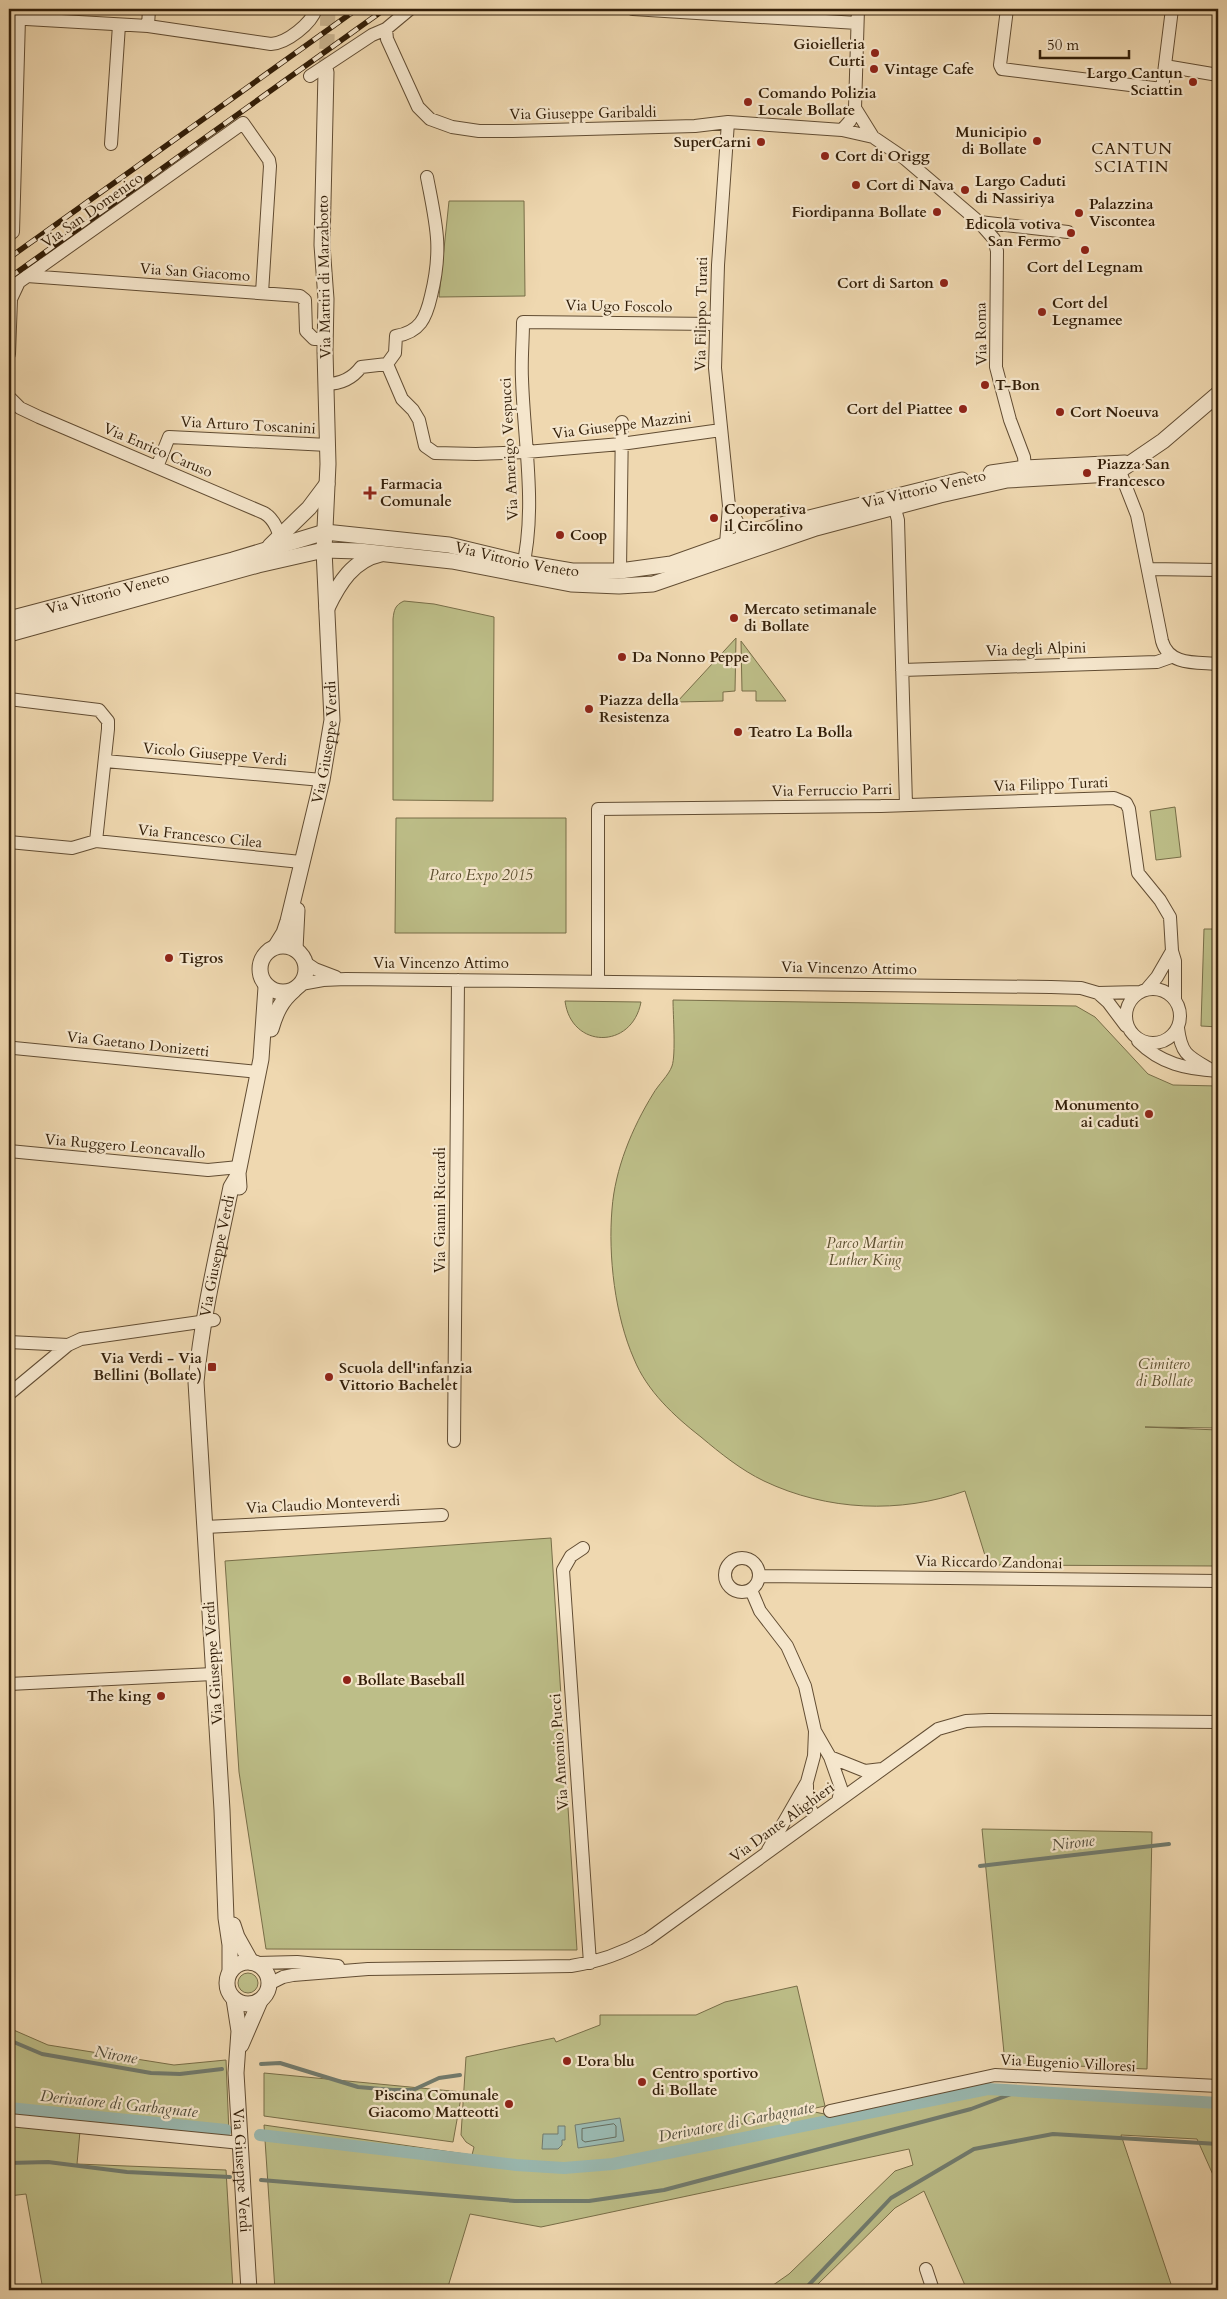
<svg xmlns="http://www.w3.org/2000/svg" width="1227" height="2299" font-family="Cardo,serif">
<rect width="100%" height="100%" fill="#efd8b0"/>
<filter id="stains"><feTurbulence type="fractalNoise" baseFrequency=".004" numOctaves="4"/><feColorMatrix values="0 0 0 0 .2 0 0 0 0 .09 0 0 0 0 .02 0 0 0 .5 -.17"/></filter>
<radialGradient id="worn" r=".72"><stop offset=".6" stop-color="#630" stop-opacity="0"/><stop offset="1" stop-color="#630" stop-opacity=".3"/></radialGradient>
<path fill="#bdbe88" stroke="#786e48" d="M 449,201 L 524,201 L 525,296 L 439,297 Z
M 404,601 L 434,604 L 494,617 L 493,801 L 393,800 L 393,619 C 394,610 395,605 404,601 Z
M 736,638 L 735,691 L 723,692 L 723,701 L 677,702 Z
M 741,641 L 786,701 L 756,701 L 756,691 L 742,691 Z
M 1175,807 L 1181,857 L 1156,860 L 1150,811 Z
M 396,818 L 566,818 L 566,933 L 395,933 Z
M 1204,929 L 1218,929 L 1218,1027 L 1201,1026 Z
M 673,1000 L 1076,1006 L 1095,1017 L 1148,1074 L 1173,1085 L 1218,1086 L 1218,1428 L 1145,1427 L 1218,1430 L 1218,1566 L 988,1565 L 965,1491 C 900,1514 827,1511 764,1481 C 741,1470 720,1453 701,1437 C 674,1416 647,1391 634,1359 C 615,1316 608,1256 612,1209 C 615,1169 632,1128 653,1094 C 658,1085 669,1075 672,1066 C 676,1055 673,1014 673,1000 Z
M 565,1001 L 641,1002 C 632,1050 571,1049 565,1001 Z
M 551,1538 L 577,1950 L 266,1949 L 239,1772 L 225,1561 Z
M 982,1829 L 1152,1832 L 1147,2069 L 1005,2063 Z
M238 1983a10 10 0 1 1 20 0a10 10 0 1 1-20 0Z
M 797,1986 L 825,2106 L 732,2126 L 810,2111 L 839,2117 L 988,2086 L 1218,2100 L 1218,2186 L 1197,2139 L 1121,2135 L 1173,2290 L 967,2290 L 924,2191 L 895,2208 L 812,2290 L 766,2290 L 789,2274 L 895,2171 L 913,2165 L 909,2149 L 541,2227 L 470,2214 L 447,2290 L 275,2290 L 264,2125 L 472,2155 L 474,2147 L 466,2142 L 461,2135 L 466,2057 L 554,2038 L 556,2042 L 600,2025 L 600,2015 L 696,2015 L 725,2002 Z
M 9,2028 L 48,2045 L 174,2065 L 226,2060 L 229,2134 L 9,2114 Z
M 264,2073 L 462,2092 L 453,2142 L 264,2116 Z
M 9,2124 L 80,2131 L 77,2164 L 226,2170 L 233,2290 L 43,2290 L 26,2194 L 9,2196 Z"/>
<path fill="#9ab9b1" stroke="#717b6e" d="M 620,2118 L 624,2141 L 578,2148 L 575,2125 Z
M 558,2126 L 565,2126 L 565,2140 L 562,2140 L 562,2145 L 558,2149 L 542,2149 L 543,2134 L 558,2134 Z"/>
<g fill="none" stroke-linecap="round" stroke-linejoin="round">
<path stroke="#666c5d" stroke-width="1" d="M 614,2124 L 616,2126 L 616,2137 L 585,2142 L 582,2140 L 582,2129 Z"/>
<path stroke="#717b6e" stroke-width="4" d="M 980,1866 L 1169,1844
M 9,2040 L 42,2054 L 151,2073 L 180,2074 L 222,2069
M 261,2064 L 280,2063 L 358,2087 L 393,2090 L 413,2090 L 439,2078 L 460,2075
M 9,2163 L 48,2162 L 127,2172 L 230,2177
M 261,2180 L 515,2201 L 589,2201 L 664,2190 L 971,2109 L 1019,2091
M 804,2290 L 891,2198 L 974,2149 L 1053,2134 L 1218,2144"/>
<path stroke="#9ab9b1" stroke-width="12" d="M 9,2108 L 226,2130
M 260,2135 L 516,2165 L 564,2168 L 613,2164 L 988,2089 L 1218,2103"/>
<path stroke="#c9b38f" stroke-width="15" stroke-dasharray="15 8" stroke-linecap="butt" d="M 326,72 L 328,9"/>
<g stroke="#624d33" stroke-width="14">
<path id="minor" d="M 633,9 L 857,23
M 1007,9 L 1000,65 L 1002,69 L 1162,89 L 1172,9
M 9,18 L 148,26 L 271,44 C 287,43 311,24 316,9
M 148,26 L 149,9
M 386,29 L 387,39 L 418,107 L 430,119 L 452,127 L 479,131 L 513,131 L 695,126 L 728,122 L 842,130 L 873,137
M 1165,66 L 1218,75
M 310,76 L 372,35 L 386,29 L 410,9
M 855,108 L 873,137 L 904,158 L 979,222 L 994,239 L 997,251 L 996,367 L 1010,420 L 1024,457 L 1025,468 L 1019,475
M 842,130 L 850,121 L 855,108 L 858,9
M 111,144 L 119,25
M 427,177 C 436,224 443,248 431,296 C 426,318 420,332 396,336 L 395,353 L 387,364 L 402,399 L 413,410 L 419,420 L 425,446 L 435,453 L 476,454 L 526,452 L 621,444 L 721,430
M 979,222 L 1068,232
M 9,235 L 13,232 L 19,18
M 27,276 L 300,296 L 305,300 L 306,331 L 314,339 L 325,339
M 9,354 L 11,299 L 19,282 L 243,123 L 269,160 L 270,166 L 262,293
M 326,384 C 341,384 352,379 361,367 L 387,364
M 9,397 L 20,408 L 39,417 L 264,513 C 275,519 279,533 282,544
M 1117,464 L 1137,515 L 1162,641 C 1169,666 1197,662 1218,664
M 157,467 L 169,437 L 328,445
M 892,498 L 898,520 L 906,805
M 729,506 L 745,537 L 753,543
M 726,544 L 729,506 L 715,368 L 718,265 L 728,122
M 1148,569 L 1218,570
M 522,571 C 537,508 524,443 522,379 C 521,360 523,341 523,322 L 715,324
M 620,571 L 622,422
M 902,670 L 1157,662 L 1171,657
M 9,699 L 99,710 L 108,721 L 108,729 L 96,841 L 72,848 L 9,842
M 105,761 L 322,780
M 96,841 L 301,862
M 306,963 L 315,969 L 336,977
M 598,981 L 598,809 L 881,806 L 1114,798 L 1126,803 L 1129,809 L 1138,873 L 1160,900 L 1170,917 L 1172,951 L 1175,961 L 1175,1000
M 301,984 L 323,980 L 346,979 L 1051,987 L 1081,988 L 1098,993 L 1140,992
M1126 1016a27 27 0 1 1 54 0a27 27 0 1 1-54 0Z
M 1146,990 L 1157,977 L 1172,951
M 1098,993 L 1108,1002 L 1126,1026
M 1178,1028 C 1181,1053 1187,1056 1208,1068
M 1138,1041 C 1161,1064 1186,1069 1218,1071
M 14,1048 L 259,1072
M 9,1151 L 208,1170 L 239,1167
M 9,1342 L 68,1345 L 81,1339 L 214,1320
M 9,1394 L 68,1345
M 454,1441 L 458,980
M 205,1527 L 442,1515
M 583,1548 L 571,1556 L 563,1570 L 590,1963
M725 1575a17 17 0 1 1 34 0a17 17 0 1 1-34 0Z
M 759,1576 L 1218,1581
M 751,1590 L 760,1611 L 787,1646 L 805,1686 L 815,1731 L 814,1756 L 807,1782 L 768,1850
M 9,1684 L 213,1674
M 815,1731 L 830,1757 L 865,1771 L 882,1769
M 830,1757 L 841,1788 L 838,1801
M 807,1785 L 807,1802 L 815,1818
M 257,1963 L 297,1962 L 338,1966
M 269,1984 L 283,1977 L 293,1975 L 368,1969 L 571,1966 C 599,1962 623,1953 648,1939 L 938,1729 L 966,1721 L 989,1720 L 1218,1722
M 830,2111 L 995,2075 L 1218,2086
M 9,2120 L 241,2143
M 926,2269 L 933,2290"/>
</g>
<g stroke="#624d33" stroke-width="17">
<g id="tertiary">
<path d="M 991,473 L 1025,468 L 1125,463"/>
<path d="M 270,546 L 309,508 L 327,484"/>
<path d="M 327,608 C 339,583 353,560 381,554"/>
<path id="s1" d="M 9,619 L 233,560 L 325,532 L 449,545 L 519,562 L 572,571 L 620,571 L 671,564 L 781,525 L 962,480"/>
<path d="M 9,634 L 258,565 L 324,550 L 359,551 L 452,561 L 571,584 L 619,586 L 653,584 L 816,528 L 940,495 L 1007,480 L 1111,474 L 1119,471 L 1163,441 L 1218,394"/>
<circle cx="283" cy="969" r="23"/>
<path id="s2" d="M 276,946 L 284,933 L 288,921 L 322,780 L 332,720 L 324,550 L 328,464 L 325,351 L 326,299 L 322,245 L 326,72"/>
<path d="M 295,949 L 297,910"/>
<path d="M 271,1029 C 276,1012 281,1001 294,990"/>
<path d="M 239,1187 L 238,1173 L 261,1059 L 266,987"/>
<path d="M 233,1925 L 237,1937 L 251,1962"/>
<circle cx="248" cy="1983" r="21"/>
<path id="s3" d="M 230,1972 L 230,1945 L 226,1918 L 222,1810 L 196,1382 C 202,1316 218,1251 231,1187 L 237,1177"/>
<path id="s4" d="M 234,1999 L 239,2031 L 236,2073 L 249,2290"/>
<path d="M 241,2045 L 260,2001"/>
</g>
</g>
<use href="#minor" stroke="#f5e6cc" stroke-width="12"/>
<use href="#tertiary" stroke="#f5e6cc" stroke-width="15"/>
<g stroke="#331f09" stroke-width="5.5">
<path id="rail" d="M 9,258 L 357,9
M 9,278 L 385,9"/>
</g>
<use href="#rail" stroke="#f5e6cc" stroke-width="4" stroke-dasharray="11" stroke-linecap="butt"/>
</g>
<g fill="#8f2418" stroke="#f5e6cc" stroke-width="2">
<circle cx="875" cy="53" r="5"/>
<circle cx="874" cy="69" r="5"/>
<circle cx="1193" cy="82" r="5"/>
<circle cx="748" cy="102" r="5"/>
<circle cx="1037" cy="141" r="5"/>
<circle cx="761" cy="142" r="5"/>
<circle cx="825" cy="156" r="5"/>
<circle cx="856" cy="185" r="5"/>
<circle cx="965" cy="190" r="5"/>
<circle cx="937" cy="212" r="5"/>
<circle cx="1079" cy="213" r="5"/>
<circle cx="1071" cy="233" r="5"/>
<circle cx="1085" cy="250" r="5"/>
<circle cx="944" cy="283" r="5"/>
<circle cx="1042" cy="312" r="5"/>
<circle cx="985" cy="385" r="5"/>
<circle cx="963" cy="409" r="5"/>
<circle cx="1060" cy="412" r="5"/>
<circle cx="1087" cy="473" r="5"/>
<path d="M367.5 485.5h5v5h5v5h-5v5h-5v-5h-5v-5h5z"/>
<circle cx="714" cy="518" r="5"/>
<circle cx="560" cy="535" r="5"/>
<circle cx="734" cy="618" r="5"/>
<circle cx="622" cy="657" r="5"/>
<circle cx="589" cy="709" r="5"/>
<circle cx="738" cy="732" r="5"/>
<circle cx="169" cy="958" r="5"/>
<circle cx="1149" cy="1114" r="5"/>
<rect x="207" y="1362" width="10" height="10" rx="2.5"/>
<circle cx="329" cy="1377" r="5"/>
<circle cx="347" cy="1680" r="5"/>
<circle cx="161" cy="1696" r="5"/>
<circle cx="567" cy="2061" r="5"/>
<circle cx="642" cy="2082" r="5"/>
<circle cx="509" cy="2104" r="5"/>
</g>
<g text-anchor="middle" stroke-width="4.5" stroke-linejoin="round" paint-order="stroke">
<g font-size="15" font-weight="bold" fill="#331f09" stroke="#f5e6cc" text-anchor="start">
<text x="865" y="49" text-anchor="end">Gioielleria<tspan x="865" dy="17">Curti</tspan></text>
<text x="884" y="74">Vintage Cafe</text>
<text x="1183" y="78" text-anchor="end">Largo Cantun<tspan x="1183" dy="17">Sciattin</tspan></text>
<text x="758" y="98">Comando Polizia<tspan x="758" dy="17">Locale Bollate</tspan></text>
<text x="1027" y="137" text-anchor="end">Municipio<tspan x="1027" dy="17">di Bollate</tspan></text>
<text x="751" y="147" text-anchor="end">SuperCarni</text>
<text x="835" y="161">Cort di Origg</text>
<text x="975" y="186">Largo Caduti<tspan x="975" dy="17">di Nassiriya</tspan></text>
<text x="866" y="190">Cort di Nava</text>
<text x="1089" y="209">Palazzina<tspan x="1089" dy="17">Viscontea</tspan></text>
<text x="927" y="217" text-anchor="end">Fiordipanna Bollate</text>
<text x="1061" y="229" text-anchor="end">Edicola votiva<tspan x="1061" dy="17">San Fermo</tspan></text>
<text x="1085" y="272" text-anchor="middle">Cort del Legnam</text>
<text x="934" y="288" text-anchor="end">Cort di Sarton</text>
<text x="1052" y="308">Cort del<tspan x="1052" dy="17">Legnamee</tspan></text>
<text x="995" y="390">T-Bon</text>
<text x="953" y="414" text-anchor="end">Cort del Piattee</text>
<text x="1070" y="417">Cort Noeuva</text>
<text x="1097" y="469">Piazza San<tspan x="1097" dy="17">Francesco</tspan></text>
<text x="380" y="489">Farmacia<tspan x="380" dy="17">Comunale</tspan></text>
<text x="724" y="514">Cooperativa<tspan x="724" dy="17">il Circolino</tspan></text>
<text x="570" y="540">Coop</text>
<text x="744" y="614">Mercato setimanale<tspan x="744" dy="17">di Bollate</tspan></text>
<text x="632" y="662">Da Nonno Peppe</text>
<text x="599" y="705">Piazza della<tspan x="599" dy="17">Resistenza</tspan></text>
<text x="748" y="737">Teatro La Bolla</text>
<text x="179" y="963">Tigros</text>
<text x="1139" y="1110" text-anchor="end">Monumento<tspan x="1139" dy="17">ai caduti</tspan></text>
<text x="202" y="1363" text-anchor="end">Via Verdi - Via<tspan x="202" dy="17">Bellini (Bollate)</tspan></text>
<text x="339" y="1373">Scuola dell'infanzia<tspan x="339" dy="17">Vittorio Bachelet</tspan></text>
<text x="357" y="1685">Bollate Baseball</text>
<text x="151" y="1701" text-anchor="end">The king</text>
<text x="577" y="2066">L'ora blu</text>
<text x="652" y="2078">Centro sportivo<tspan x="652" dy="17">di Bollate</tspan></text>
<text x="499" y="2100" text-anchor="end">Piscina Comunale<tspan x="499" dy="17">Giacomo Matteotti</tspan></text>
</g>
<g font-size="15" fill="#331f09" stroke="#f5e6cc">
<text transform="translate(583 113) rotate(-1)" y="5">Via Giuseppe Garibaldi</text>
<text transform="translate(92 210) rotate(-35)" y="5">Via San Domenico</text>
<text transform="translate(195 272) rotate(4)" y="5">Via San Giacomo</text>
<text transform="translate(324 277) rotate(-91)" y="5">Via Martiri di Marzabotto</text>
<text transform="translate(619 306) rotate(1)" y="5">Via Ugo Foscolo</text>
<text transform="translate(701 314) rotate(-89)" y="5">Via Filippo Turati</text>
<text transform="translate(981 334) rotate(-91)" y="5">Via Roma</text>
<text transform="translate(248 425) rotate(3)" y="5">Via Arturo Toscanini</text>
<text transform="translate(622 425) rotate(-7)" y="5">Via Giuseppe Mazzini</text>
<text transform="translate(509 449) rotate(-93)" y="5">Via Amerigo Vespucci</text>
<text transform="translate(158 450) rotate(23)" y="5">Via Enrico Caruso</text>
<text transform="translate(924 489) rotate(-13)" y="5">Via Vittorio Veneto</text>
<text dy="5" stroke="none"><textPath href="#s1" startOffset="522">Via Vittorio Veneto</textPath></text>
<text dy="5" stroke="none"><textPath href="#s1" startOffset="102">Via Vittorio Veneto</textPath></text>
<text transform="translate(1036 649) rotate(-2)" y="5">Via degli Alpini</text>
<text dy="5" stroke="none"><textPath href="#s2" startOffset="211">Via Giuseppe Verdi</textPath></text>
<text transform="translate(215 754) rotate(5)" y="5">Vicolo Giuseppe Verdi</text>
<text transform="translate(1051 784) rotate(-2)" y="5">Via Filippo Turati</text>
<text transform="translate(832 790) rotate(-1)" y="5">Via Ferruccio Parri</text>
<text transform="translate(200 836) rotate(6)" y="5">Via Francesco Cilea</text>
<text x="441" y="968">Via Vincenzo Attimo</text>
<text transform="translate(849 968) rotate(1)" y="5">Via Vincenzo Attimo</text>
<text transform="translate(138 1044) rotate(6)" y="5">Via Gaetano Donizetti</text>
<text transform="translate(125 1146) rotate(5)" y="5">Via Ruggero Leoncavallo</text>
<text transform="translate(440 1210) rotate(-90)" y="5">Via Gianni Riccardi</text>
<text dy="5" stroke="none"><textPath href="#s3" startOffset="719">Via Giuseppe Verdi</textPath></text>
<text transform="translate(323 1504) rotate(-3)" y="5">Via Claudio Monteverdi</text>
<text transform="translate(989 1562) rotate(1)" y="5">Via Riccardo Zandonai</text>
<text transform="translate(213 1663) rotate(-94)" y="5">Via Giuseppe Verdi</text>
<text transform="translate(559 1752) rotate(-94)" y="5">Via Antonio Pucci</text>
<text transform="translate(782 1822) rotate(-36)" y="5">Via Dante Alighieri</text>
<text transform="translate(1068 2063) rotate(3)" y="5">Via Eugenio Villoresi</text>
<text dy="5" stroke="none"><textPath href="#s4" startOffset="172">Via Giuseppe Verdi</textPath></text>
</g>
<g font-size="15" font-style="italic" fill="#5c4f2f" stroke="#f5e6cc">
<text x="481" y="880">Parco Expo 2015</text>
<text x="865" y="1248">Parco Martin<tspan x="865" dy="17">Luther King</tspan></text>
<text x="1164" y="1369">Cimitero<tspan x="1164" dy="17">di Bollate</tspan></text>
</g>
<g font-size="16" letter-spacing="1" fill="#331f09" stroke="#f5e6cc">
<text x="1132" y="154">CANTUN<tspan x="1132" dy="18">SCIATIN</tspan></text>
</g>
<g font-size="16" font-style="italic" fill="#524d3b" stroke="#f5e6cc">
<text transform="translate(1073 1842) rotate(-7)" y="6">Nirone</text>
<text transform="translate(116 2054) rotate(10)" y="6">Nirone</text>
<text transform="translate(119 2103) rotate(6)" y="6">Derivatore di Garbagnate</text>
<text transform="translate(736 2121) rotate(-11)" y="6">Derivatore di Garbagnate</text>
</g>
</g>
<rect width="1227" height="2299" fill="none" stroke="#efd8b0" stroke-width="30"/>
<rect x="10" y="10" width="1207" height="2279" fill="none" stroke="#331f09" stroke-width="2.5"/>
<rect x="15" y="15" width="1197" height="2269" fill="none" stroke="#331f09"/>
<path d="M1040 50v8h89v-8" fill="none" stroke="#331f09" stroke-width="2.5"/>
<text x="1047" y="50" font-size="15" fill="#331f09" stroke="#f5e6cc" stroke-width="4" paint-order="stroke">50 m</text>
<rect width="100%" height="100%" filter="url(#stains)"/>
<rect width="100%" height="100%" fill="url(#worn)"/>
</svg>
